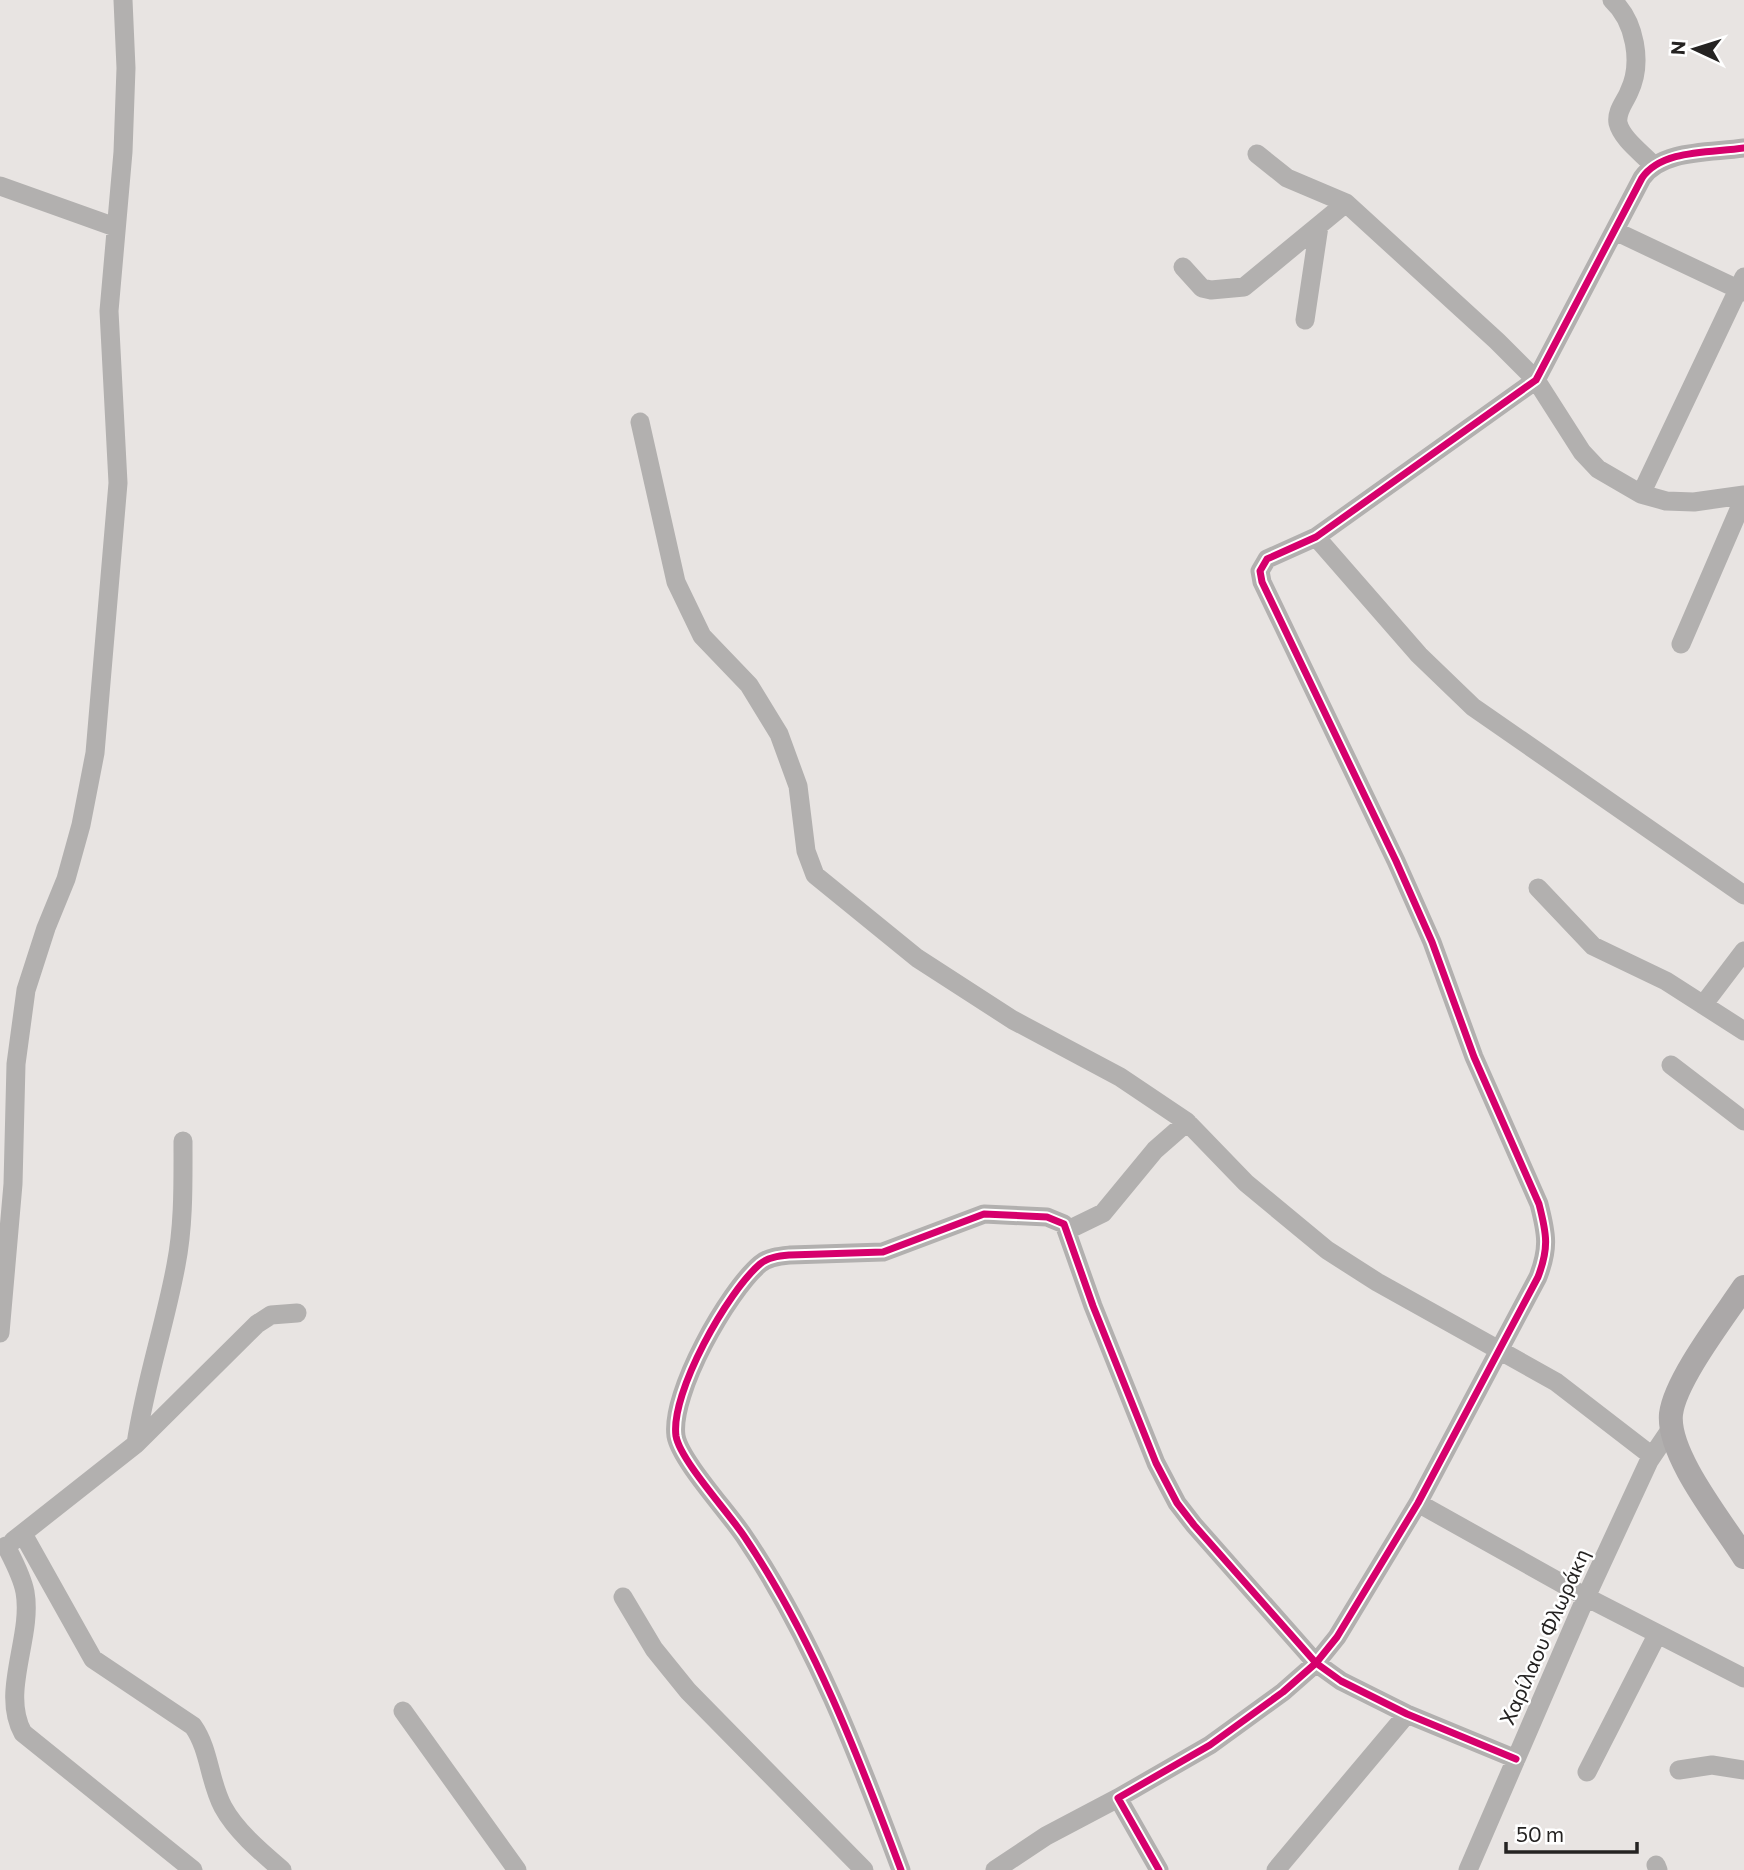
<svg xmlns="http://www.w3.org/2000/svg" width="1744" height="1870" font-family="Commissioner,sans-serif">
<rect width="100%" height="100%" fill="#e8e4e2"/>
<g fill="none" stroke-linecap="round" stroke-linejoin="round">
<path stroke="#b2b0af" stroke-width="19" d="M 1612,0 C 1635,21 1643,63 1629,92 C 1625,102 1616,111 1618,123 C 1622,139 1642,153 1653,165
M 1257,154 L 1287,178 L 1346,203 L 1497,341 L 1536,380 L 1582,452 L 1598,469 L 1641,494 L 1666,501 L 1694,502 L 1744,495
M 0,186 L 115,227
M 1615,231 L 1744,292
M 1183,267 L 1202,288 L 1211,290 L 1244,287 L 1346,203
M 1305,320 L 1319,226
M 640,422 L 676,582 L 702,636 L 749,685 L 779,734 L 798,786 L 806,851 L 815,875 L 917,958 L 1013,1020 L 1120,1077 L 1187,1122
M 1641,494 L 1744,277
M 1316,537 L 1419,655 L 1473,707 L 1744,895
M 1681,644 L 1744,498
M 1538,888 L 1593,946 L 1666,981 L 1744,1031
M 1703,1005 L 1744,951
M 1671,1065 L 1744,1121
M 1068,1230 L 1103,1213 L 1155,1150 L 1187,1122 L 1246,1183 L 1327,1250 L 1377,1282 L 1556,1382 L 1652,1456
M 0,1333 L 13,1184 L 16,1064 L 26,990 L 46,928 L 66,879 L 81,825 L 95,753 L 118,483 L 109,311 L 123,152 L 126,68 L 123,0
M 136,1444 C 145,1383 165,1325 176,1265 C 184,1224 183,1182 183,1141
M 1418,1503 L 1586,1597 L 1744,1678
M 23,1534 L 93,1659 L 193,1726 C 210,1750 209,1781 223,1807 C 236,1831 261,1852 282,1870
M 13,1541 L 136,1444 L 257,1324 L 271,1315 L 297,1313
M 6,1546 C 13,1560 22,1576 25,1592 C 33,1637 0,1692 23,1733 L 193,1870
M 623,1597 L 654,1649 L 688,1691 L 864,1870
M 403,1711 L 517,1870
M 1679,1770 L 1712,1765 L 1744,1770
M 1587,1772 L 1657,1635
M 1656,1865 L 1658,1870
M 901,1870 C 858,1755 813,1638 744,1536 C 728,1512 680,1460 676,1436 C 670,1393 728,1291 760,1264 C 768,1257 780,1256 790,1255 L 883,1252 L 984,1214 L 1047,1217 L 1064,1224 L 1093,1306 L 1156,1463 L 1177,1503 L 1194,1525 L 1316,1663 L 1341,1681 L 1407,1714 L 1516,1759
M 995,1870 L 1046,1836 L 1118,1798
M 1159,1870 L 1118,1798 L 1210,1745 L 1283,1692 L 1316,1663 L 1337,1637 L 1418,1503 L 1538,1277 C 1549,1248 1547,1235 1539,1204 L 1474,1057 L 1432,942 L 1396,861 L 1262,582 L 1260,571 L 1267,559 L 1316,537 L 1536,380 L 1642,178 C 1662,149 1711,153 1744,148
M 1276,1870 L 1407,1714
M 1468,1870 L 1586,1597 L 1649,1461 L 1672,1427"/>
<path stroke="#aba8a8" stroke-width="24" d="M 1744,1287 C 1724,1317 1675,1380 1671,1414 C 1667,1455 1722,1522 1744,1557"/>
<g stroke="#fff" stroke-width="11">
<path id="cycleway" d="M 901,1870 C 858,1755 813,1638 744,1536 C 728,1512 680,1460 676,1436 C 670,1393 728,1291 760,1264 C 768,1257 780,1256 790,1255 L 883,1252 L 984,1214 L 1047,1217 L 1064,1224 L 1093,1306 L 1156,1463 L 1177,1503 L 1194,1525 L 1316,1663 L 1341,1681 L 1407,1714 L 1516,1759
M 1159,1870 L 1118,1798 L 1210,1745 L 1283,1692 L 1316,1663 L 1337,1637 L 1418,1503 L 1538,1277 C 1549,1248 1547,1235 1539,1204 L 1474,1057 L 1432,942 L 1396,861 L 1262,582 L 1260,571 L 1267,559 L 1316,537 L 1536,380 L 1642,178 C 1662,149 1711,153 1744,148"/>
</g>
<use href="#cycleway" stroke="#d6006c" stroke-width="7"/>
</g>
<g text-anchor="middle" stroke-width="5" stroke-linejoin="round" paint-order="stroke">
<g font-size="21" fill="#252322" stroke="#fff">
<text transform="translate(1545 1637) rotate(-66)" y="7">Χαρίλαου Φλωράκη</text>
</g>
</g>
<g transform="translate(1695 49) rotate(274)" stroke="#ffffff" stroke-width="5" paint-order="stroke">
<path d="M0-5L12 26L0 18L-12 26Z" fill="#252322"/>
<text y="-10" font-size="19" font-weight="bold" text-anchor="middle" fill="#252322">N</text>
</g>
<path d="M1506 1842v10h131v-10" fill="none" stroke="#252322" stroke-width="3.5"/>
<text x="1516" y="1842" font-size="21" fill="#252322" stroke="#ffffff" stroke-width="5" paint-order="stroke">50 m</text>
</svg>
